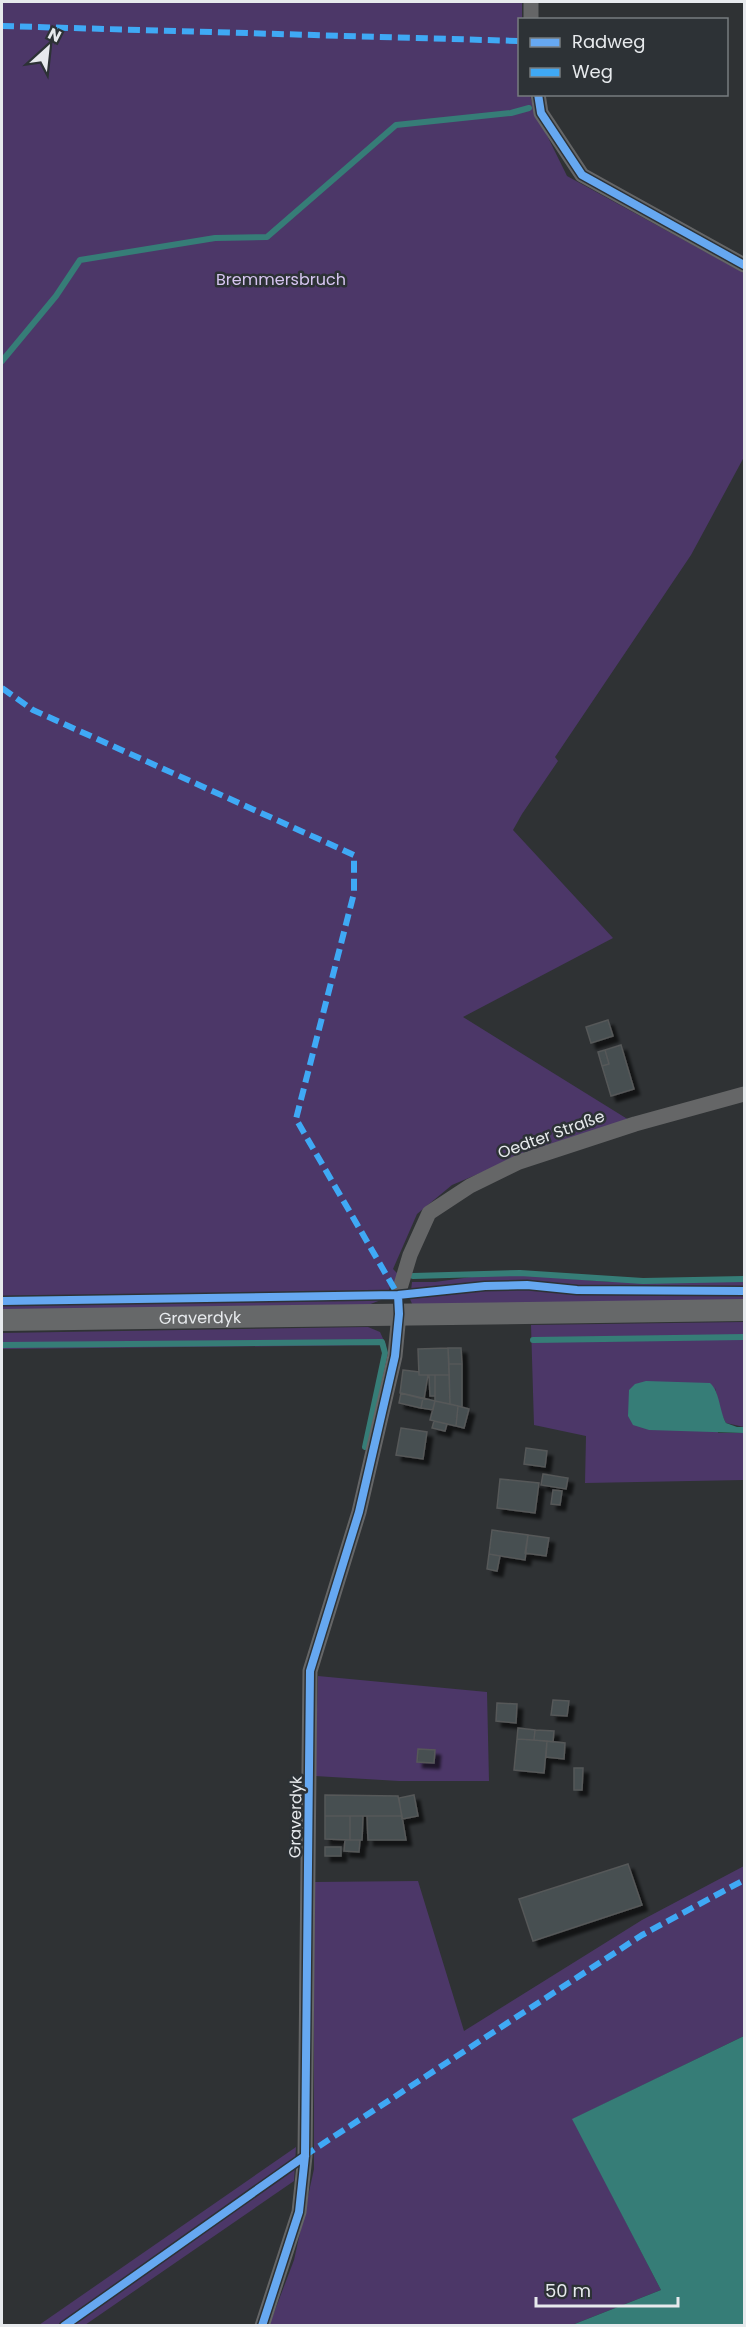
<svg xmlns="http://www.w3.org/2000/svg" width="746" height="2327" font-family="Poppins,sans-serif">
<defs>
<filter id="shadow"><feDropShadow dx="5.5" dy="5.5" stdDeviation="1.5" flood-color="#0009"/></filter>
</defs>
<rect width="100%" height="100%" fill="#2f3234"/>
<path fill="#4c3768" d="M 2,2 L 522,2 L 522,19 L 520,20 L 520,94 L 530,95 L 533,107 L 567,176 L 744,273 L 744,457 L 691,555 L 555,757 L 558,761 L 522,814 L 513,830 L 613,938 L 463,1017 L 629,1120 L 523,1155 L 452,1185 L 417,1214 L 393,1269 L 406,1282 L 390,1287 L 386,1298 L 368,1305 L 2,1310 Z
M 523,1275 L 611,1282 L 744,1280 L 744,1302 L 413,1306 L 410,1299 L 412,1282 L 435,1282 L 478,1276 Z
M 744,1322 L 744,1427 L 726,1423 L 721,1413 L 715,1388 L 718,1433 L 744,1433 L 744,1480 L 585,1483 L 586,1436 L 534,1425 L 531,1325 Z
M 368,1327 L 380,1332 L 386,1345 L 2,1349 L 2,1333 Z
M 318,1676 L 487,1692 L 489,1781 L 399,1781 L 315,1776 Z
M 744,1866 L 744,2036 L 573,2119 L 661,2290 L 572,2325 L 269,2326 L 294,2260 L 314,2169 L 314,1882 L 418,1881 L 464,2031 L 642,1920 Z
M 296,2147 L 294,2181 L 85,2325 L 39,2325 Z"/>
<path fill="#367d77" d="M 646,1381 L 710,1383 C 720,1392 719,1410 726,1423 L 737,1427 L 744,1427 L 744,1433 L 649,1430 L 633,1425 L 628,1416 L 629,1390 L 635,1384 Z
M 744,2036 L 744,2325 L 572,2325 L 661,2290 L 572,2119 Z"/>
<g fill="none" stroke-linecap="round" stroke-linejoin="round">
<path stroke="#367d77" stroke-width="6" d="M 2,361 L 56,296 L 80,260 L 215,238 L 267,237 L 396,125 L 511,113 L 529,108
M 413,1276 L 520,1273 L 643,1281 L 744,1279
M 533,1340 L 744,1337
M 2,1345 L 382,1342 L 385,1353 L 365,1447"/>
</g>
<path fill="#464f51" stroke="#565859" stroke-width="1.5" filter="url(#shadow)" d="M 608,1020 L 613,1036 L 591,1043 L 586,1027 Z
M 621,1045 L 634,1089 L 611,1096 L 602,1066 L 609,1064 L 605,1050 Z
M 605,1050 L 609,1064 L 602,1066 L 598,1052 Z
M 448,1348 L 449,1375 L 419,1375 L 418,1349 Z
M 448,1348 L 461,1348 L 462,1364 L 449,1364 Z
M 449,1364 L 462,1364 L 462,1407 L 450,1404 Z
M 403,1370 L 419,1372 L 419,1375 L 428,1375 L 424,1399 L 400,1393 Z
M 429,1375 L 435,1375 L 435,1396 L 430,1396 Z
M 435,1375 L 449,1375 L 450,1404 L 435,1401 Z
M 401,1393 L 423,1398 L 421,1408 L 399,1403 Z
M 423,1398 L 435,1401 L 433,1410 L 421,1408 Z
M 435,1401 L 458,1406 L 456,1426 L 430,1420 Z
M 458,1406 L 469,1409 L 464,1428 L 456,1426 Z
M 434,1421 L 447,1424 L 445,1431 L 432,1428 Z
M 401,1428 L 427,1432 L 423,1459 L 396,1455 Z
M 526,1448 L 547,1451 L 545,1467 L 524,1464 Z
M 543,1474 L 568,1478 L 566,1489 L 541,1485 Z
M 500,1479 L 539,1483 L 535,1513 L 497,1508 Z
M 553,1490 L 562,1491 L 560,1505 L 551,1504 Z
M 492,1530 L 528,1535 L 525,1560 L 489,1554 Z
M 528,1535 L 549,1538 L 546,1556 L 525,1553 Z
M 489,1554 L 500,1556 L 497,1571 L 487,1569 Z
M 553,1700 L 569,1701 L 567,1716 L 551,1715 Z
M 497,1703 L 517,1704 L 516,1723 L 496,1721 Z
M 518,1728 L 535,1730 L 534,1740 L 517,1739 Z
M 535,1730 L 554,1731 L 553,1742 L 534,1740 Z
M 517,1739 L 547,1741 L 544,1773 L 514,1770 Z
M 547,1741 L 565,1743 L 564,1759 L 546,1757 Z
M 418,1749 L 435,1750 L 434,1763 L 417,1762 Z
M 574,1768 L 583,1768 L 582,1790 L 574,1790 Z
M 325,1795 L 398,1796 L 402,1816 L 325,1816 Z
M 414,1795 L 418,1816 L 402,1819 L 399,1798 Z
M 325,1816 L 350,1816 L 350,1840 L 325,1839 Z
M 350,1816 L 363,1816 L 362,1840 L 350,1840 Z
M 367,1816 L 402,1816 L 406,1840 L 368,1840 Z
M 345,1840 L 360,1840 L 359,1852 L 344,1851 Z
M 325,1847 L 341,1847 L 341,1856 L 325,1856 Z
M 628,1864 L 642,1905 L 533,1941 L 519,1899 Z"/>
<g fill="none" stroke-linecap="round" stroke-linejoin="round">
<path stroke="#656667" stroke-width="15" d="M 531,2 L 531,20
M 538,94 L 541,113 L 582,175 L 744,265
M 398,1295 L 410,1255 L 429,1213 L 470,1186 L 519,1162 L 635,1124 L 744,1094
M 262,2326 L 299,2212 L 305,2156 L 310,1671 L 359,1512 L 395,1356 L 399,1314"/>
<path stroke="#666869" stroke-width="22" id="s1" d="M 2,1320 L 744,1310"/>
<path stroke="#3fa9f5" stroke-width="6" stroke-dasharray="12 6" stroke-linecap="butt" d="M 2,26 L 520,41
M 2,688 L 33,710 L 354,855 L 354,893 L 296,1119 L 398,1295 L 398,1299
M 304,2156 L 642,1935 L 744,1880"/>
<g stroke="#2d3236" stroke-width="11">
<path id="cycleway" d="M 538,94 L 541,113 L 582,175 L 744,265
M 2,1301 L 398,1295 L 485,1286 L 527,1285 L 577,1290 L 744,1291
M 64,2326 L 305,2156
M 262,2326 L 299,2212 L 305,2156 L 310,1671 L 359,1512 L 395,1356 L 399,1314 L 398,1295"/>
</g>
<use href="#cycleway" stroke="#66a8f1" stroke-width="8"/>
</g>
<g text-anchor="middle" stroke-width="5" stroke-linejoin="round" paint-order="stroke">
<g font-size="16" fill="#d6c5f0" stroke="#2d3236">
<text x="281" y="285">Bremmersbruch</text>
</g>
<g font-size="16" fill="#e7eaed" stroke="#2d3236">
<text transform="translate(551 1134) rotate(-20)" y="6">Oedter Straße</text>
<text dy="6" stroke="none"><textPath href="#s1" startOffset="198">Graverdyk</textPath></text>
<text transform="translate(295 1817) rotate(-89)" y="6">Graverdyk</text>
</g>
</g>
<rect width="746" height="2327" fill="none" stroke="#e7eaed" stroke-width="6"/>
<rect x="518" y="18" width="210" height="78" fill="#2d3236" stroke="#777c7f" stroke-width="1.5"/>
<rect x="530" y="38" width="30" height="9" fill="#66a8f1" stroke="#777c7f" stroke-width="1.5"/>
<text x="572" y="48" font-size="18" fill="#e7eaed">Radweg</text>
<rect x="530" y="68" width="30" height="9" fill="#3fa9f5" stroke="#777c7f" stroke-width="1.5"/>
<text x="572" y="78" font-size="18" fill="#e7eaed">Weg</text>
<g transform="translate(48 48) rotate(27)" stroke="#2d3236" stroke-width="4.5" paint-order="stroke">
<path d="M0-4.5L10 22L0 15L-10 22Z" fill="#e7eaed"/>
<text y="-9" font-size="16" font-weight="bold" text-anchor="middle" fill="#e7eaed">N</text>
</g>
<path d="M536 2297v9h142v-9" fill="none" stroke="#e7eaed" stroke-width="3"/>
<text x="545" y="2297" font-size="18" fill="#e7eaed" stroke="#2d3236" stroke-width="4.5" paint-order="stroke">50 m</text>
</svg>
